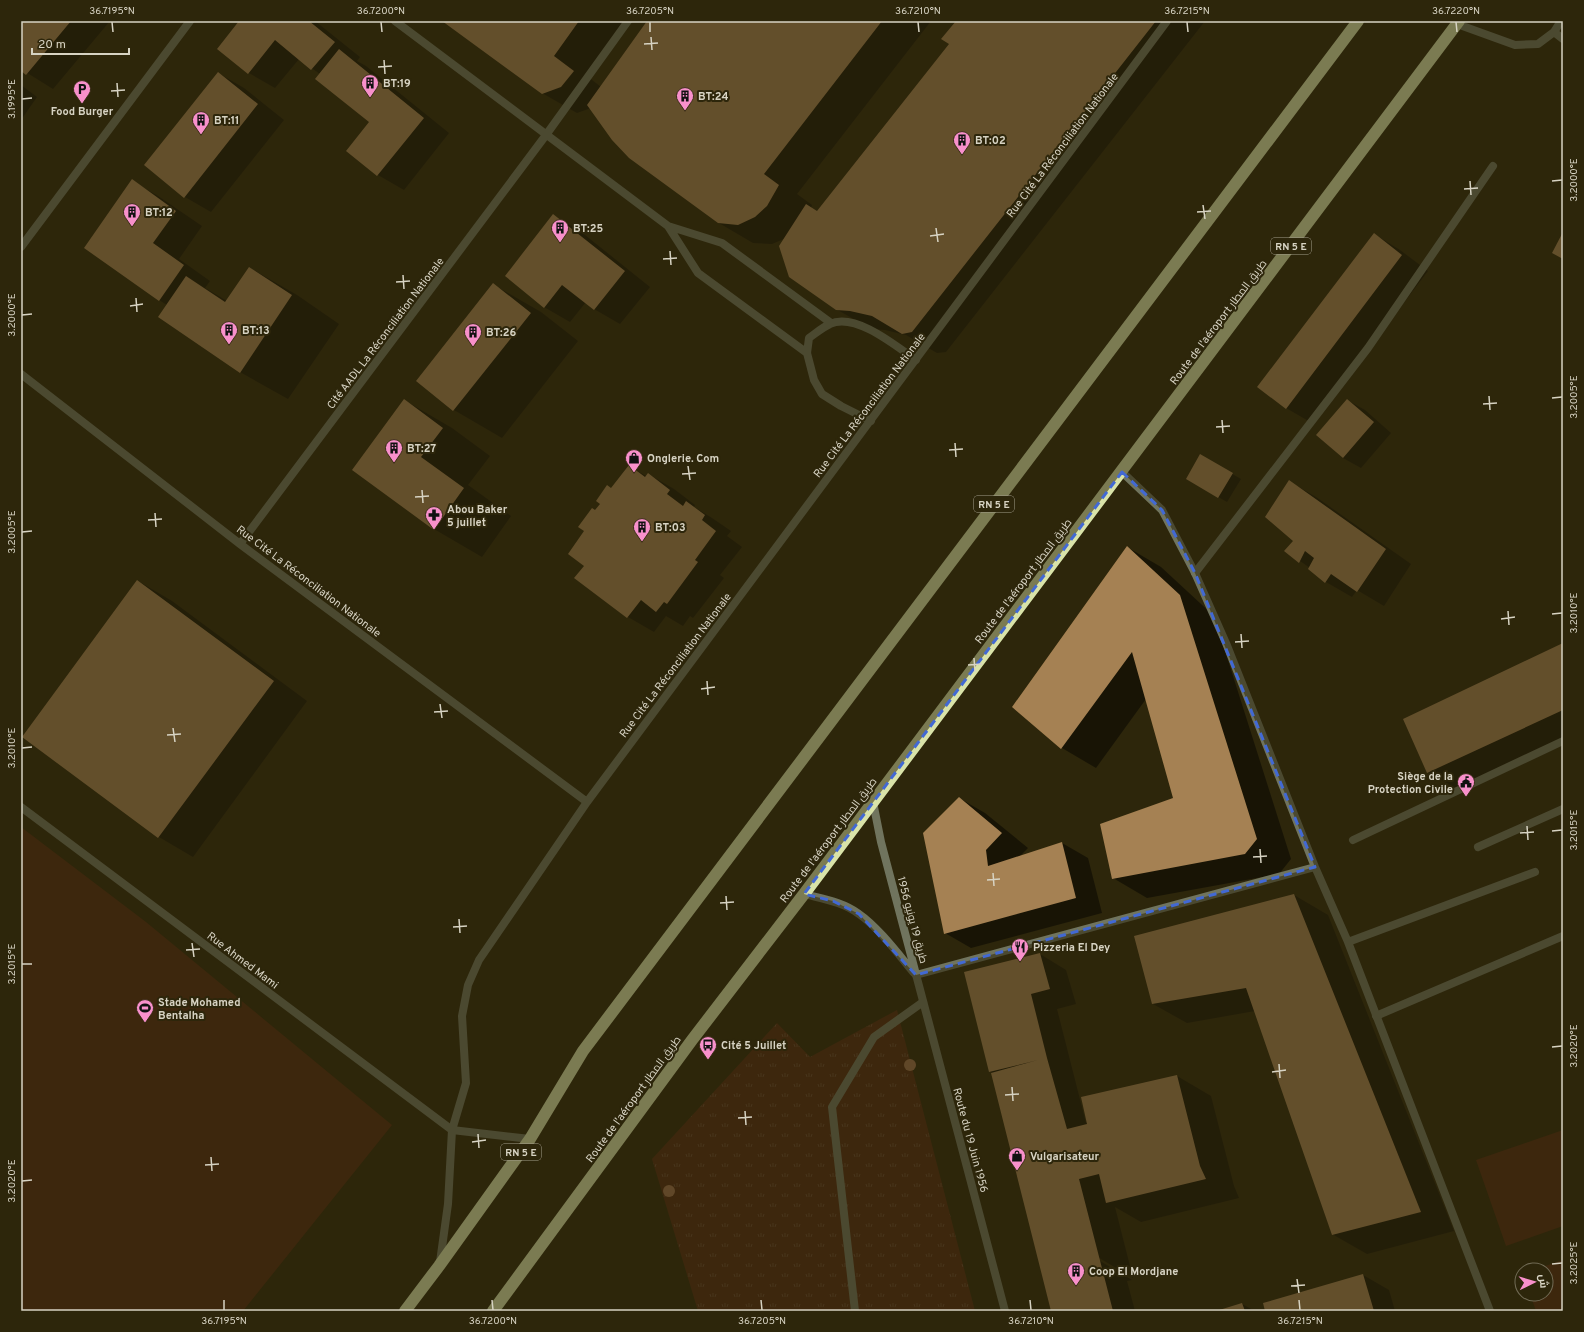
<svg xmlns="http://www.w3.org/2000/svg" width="1584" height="1332" font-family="Overpass,Cairo,sans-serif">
<defs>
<pattern id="grass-tufts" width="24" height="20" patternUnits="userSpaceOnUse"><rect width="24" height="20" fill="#502910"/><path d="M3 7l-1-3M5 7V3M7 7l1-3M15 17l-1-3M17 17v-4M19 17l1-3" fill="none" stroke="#684731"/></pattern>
</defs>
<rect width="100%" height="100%" fill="#2d260b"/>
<path fill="url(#grass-tufts)" d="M 897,1010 L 975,1311 L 698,1311 L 652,1159 L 777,1023 L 810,1057 Z"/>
<path fill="#502910" d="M 21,827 L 146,922 L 392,1125 L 243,1311 L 21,1311 Z
M 1563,1130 L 1563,1226 L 1506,1246 L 1476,1160 Z
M 1563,1260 L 1563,1311 L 1536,1311 L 1530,1294 L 1546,1294 L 1546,1270 L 1533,1270 Z"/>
<path fill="#0007" d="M 21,21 L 110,21 L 53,89 L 21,69 Z
M 240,21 L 315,21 L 360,57 L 357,61 L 366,66 L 449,133 L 404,190 L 378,175 L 370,122 L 320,74 L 299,59 L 275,88 L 249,73 L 218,48 Z
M 443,21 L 627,21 L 587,76 L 601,87 L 648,21 L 931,21 L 797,194 L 812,205 L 811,208 L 818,212 L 951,44 L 957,21 L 1205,21 L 946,352 L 937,353 L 906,335 L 885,330 L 871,329 L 836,309 L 786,238 L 772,244 L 753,243 L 719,223 L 591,108 L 577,113 L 542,93 Z
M 218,73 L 244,88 L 284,120 L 211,212 L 185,197 Z
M 21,85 L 37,97 L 21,120 Z
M 132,181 L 158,196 L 202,226 L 179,259 L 210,281 L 205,288 L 227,301 L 250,268 L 297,295 L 339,324 L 288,399 L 240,372 L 167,305 L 159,300 Z
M 554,216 L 580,231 L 650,287 L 620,324 L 594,309 L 586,302 L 570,322 L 544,307 Z
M 1374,234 L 1400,250 L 1428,271 L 1312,423 L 1286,408 Z
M 494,285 L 541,312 L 578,341 L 502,438 L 454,410 L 417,381 Z
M 404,400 L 452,428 L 490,456 L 468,485 L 511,516 L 482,557 L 434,529 Z
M 1347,400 L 1365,410 L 1391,433 L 1361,468 L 1343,458 L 1317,435 Z
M 1201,456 L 1241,479 L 1227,502 L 1187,479 Z
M 629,466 L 646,476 L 648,474 L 674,489 L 695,505 L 694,507 L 712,518 L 731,531 L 727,536 L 742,547 L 720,575 L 724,578 L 693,618 L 690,616 L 683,626 L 666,616 L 654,632 L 628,617 L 585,565 L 585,531 L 596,511 Z
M 1290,482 L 1316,497 L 1411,564 L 1384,606 L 1357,590 L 1352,597 L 1326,582 L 1309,569 L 1310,568 L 1286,551 L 1294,541 Z
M 1127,547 L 1161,567 L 1214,616 L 1291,859 L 1279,874 L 1147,898 L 1113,878 L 1174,798 L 1146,699 L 1096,768 L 1062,748 L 1014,707 Z
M 138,581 L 172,601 L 307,701 L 193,857 L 159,837 L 23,737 Z
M 1563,644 L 1563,745 L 1462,792 L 1428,772 Z
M 959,798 L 985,813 L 1028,848 L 1019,857 L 1062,843 L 1088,858 L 1102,913 L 971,948 L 945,933 Z
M 1294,895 L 1328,915 L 1454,1231 L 1367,1254 L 1332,1234 L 1255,1011 L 1187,1023 L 1153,1004 Z
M 1040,954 L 1066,970 L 1076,1004 L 1057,1009 L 1086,1123 L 1177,1076 L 1211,1096 L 1234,1186 L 1239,1198 L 1141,1222 L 1115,1207 L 1133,1278 L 1096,1256 L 1095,1258 L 1132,1280 L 1127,1281 L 1135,1311 L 1052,1311 L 992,1073 L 990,1071 Z
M 1363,1275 L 1389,1290 L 1395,1311 L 1266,1311 Z
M 1242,1304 L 1255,1311 L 1218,1311 Z"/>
<path fill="#a58153" d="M 21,21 L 71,21 L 26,75 L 21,71 Z
M 239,21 L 309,21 L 335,42 L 311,70 L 275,40 L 248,74 L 217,49 Z
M 442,21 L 579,21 L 554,56 L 574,71 L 561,87 L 542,94 Z
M 647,21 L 882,21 L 764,174 L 779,185 L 767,206 L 755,217 L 738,225 L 718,223 L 629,158 L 612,140 L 587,105 Z
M 956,21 L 1156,21 L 912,332 L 902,334 L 872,316 L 850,311 L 836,310 L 789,277 L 779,246 L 806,204 L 817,211 L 949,44 L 941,39 Z
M 339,49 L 424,118 L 377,176 L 346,151 L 369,122 L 315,79 Z
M 218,72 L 258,104 L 184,198 L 144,165 Z
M 132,179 L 176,211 L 153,243 L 184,265 L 159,301 L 84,248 Z
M 553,214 L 625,271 L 594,310 L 562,285 L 544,308 L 505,276 Z
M 1563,232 L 1563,259 L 1552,253 Z
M 1374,233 L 1402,255 L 1286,409 L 1257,387 Z
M 249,267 L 292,295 L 240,373 L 158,317 L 186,276 L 225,302 Z
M 493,283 L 531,313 L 453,411 L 416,381 Z
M 404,399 L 443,428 L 421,457 L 464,488 L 434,530 L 352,470 Z
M 1347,399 L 1374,422 L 1343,458 L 1316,435 Z
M 1200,454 L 1233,473 L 1218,498 L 1186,479 Z
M 629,465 L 645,477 L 648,473 L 670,490 L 667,494 L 683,506 L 686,501 L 705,515 L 702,520 L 716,531 L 695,560 L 698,562 L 667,604 L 664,602 L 656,612 L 641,600 L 627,618 L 574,578 L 584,566 L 568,554 L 584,531 L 578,527 L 592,508 L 595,510 L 600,504 L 596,501 L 607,485 L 611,488 Z
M 1289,480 L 1386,549 L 1357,592 L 1331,574 L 1325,583 L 1308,569 L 1314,558 L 1305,551 L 1299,563 L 1284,551 L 1293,541 L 1265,517 Z
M 1127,546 L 1180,595 L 1257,839 L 1245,854 L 1112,879 L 1100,824 L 1173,798 L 1132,652 L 1061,749 L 1012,707 Z
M 137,580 L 274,681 L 158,838 L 22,737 Z
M 1563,643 L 1563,710 L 1427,773 L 1403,719 Z
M 959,797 L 1002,833 L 986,850 L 988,866 L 1062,842 L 1076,898 L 944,934 L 923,833 Z
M 1294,894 L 1421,1212 L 1332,1235 L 1246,988 L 1152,1004 L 1134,936 Z
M 1040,953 L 1050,989 L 1031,994 L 1047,1058 L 1067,1129 L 1087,1124 L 1081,1097 L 1177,1075 L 1200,1166 L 1206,1179 L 1106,1203 L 1099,1174 L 1079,1179 L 1113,1311 L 1051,1311 L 991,1073 L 1038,1060 L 989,1072 L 964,972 Z
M 1363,1274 L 1374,1311 L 1265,1311 L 1263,1303 Z
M 1242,1303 L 1245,1311 L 1216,1311 Z"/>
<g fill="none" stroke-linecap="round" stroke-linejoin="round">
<path stroke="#70745e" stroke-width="8" d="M 1457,24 L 1515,45 L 1538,44 L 1554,32 L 1561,21
M 1554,32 L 1563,39
M 1195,573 L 1368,348 L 1493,166
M 1353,840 L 1563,741
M 1478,847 L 1563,809
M 1376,1016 L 1563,936
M 855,1311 L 832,1107 L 874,1037 L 923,1002"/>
<path stroke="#70745e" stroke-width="8" d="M 395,21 L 668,226
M 21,247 L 190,21
M 807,353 L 698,273 L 668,226 L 722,243 L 831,323
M 21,374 L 240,544 L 587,802
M 871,421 L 841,406 L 822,394 L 814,380 L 807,353 L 809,338 C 816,333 823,327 830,324 C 855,312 896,346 916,360
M 1122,472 L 1162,510 L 1195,573 L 1226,643 L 1315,867 L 1348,942 L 1490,1311
M 240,544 L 546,135 L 628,21
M 1348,942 L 1535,872
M 916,975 L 1315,867
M 452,1130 L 466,1083 L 462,1016 L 468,985 L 479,960 L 587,802 L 1167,21"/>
<path stroke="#70745e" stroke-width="8" d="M 873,802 L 881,842 L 1005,1311
M 21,807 L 452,1130
M 804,894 C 823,899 843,902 859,914 C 878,927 899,955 914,973
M 440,1262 L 448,1204 L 452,1130 L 530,1139"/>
<path stroke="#d9e3a9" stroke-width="12" d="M 405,1311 L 439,1266 L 530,1139 L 583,1051 L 1358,21
M 493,1311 L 692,1040 L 804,894 L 1459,21"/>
</g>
<g fill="#9d704c">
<circle cx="910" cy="1065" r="6"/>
<circle cx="669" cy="1191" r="6"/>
</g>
<path d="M0 0H1584V1332H0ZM 1122,472 L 1162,510 L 1195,573 L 1315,867 L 916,975 L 859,914 L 833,901 L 804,894 Z" fill="#2d260b" fill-opacity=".55" fill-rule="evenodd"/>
<path fill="none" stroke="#4269d4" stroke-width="3" stroke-dasharray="8 5" stroke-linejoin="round" d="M 1122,472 L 1162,510 L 1195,573 L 1315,867 L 916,975 L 859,914 L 833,901 L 804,894 Z"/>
<path fill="none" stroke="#d7d3c3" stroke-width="1.5" d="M 112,22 L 113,32M 381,22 L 382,32M 650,22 L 650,32M 918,22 L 919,32M 1187,22 L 1188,32M 1456,22 L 1457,32M 651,37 L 652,50M 644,44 L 658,43M 384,60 L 385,74M 378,67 L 392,66M 117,83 L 118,97M 111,91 L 125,90M 22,99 L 32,98M 1470,181 L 1471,195M 1552,181 L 1562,180M 1464,189 L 1478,188M 1203,205 L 1205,219M 1197,212 L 1211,211M 936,228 L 938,242M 930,236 L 944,234M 670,251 L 671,265M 663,259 L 677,258M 403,275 L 404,289M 396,282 L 410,281M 136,298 L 137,312M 130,306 L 143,304M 22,315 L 32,314M 1489,396 L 1490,410M 1552,398 L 1562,397M 1483,404 L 1497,403M 1222,420 L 1223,433M 1216,427 L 1230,426M 955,443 L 956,457M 949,450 L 963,449M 688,466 L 690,480M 682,474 L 696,473M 422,490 L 423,503M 415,497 L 429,496M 155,513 L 156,527M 148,520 L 162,519M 22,532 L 32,531M 1508,611 L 1509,625M 1552,614 L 1562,613M 1501,619 L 1515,617M 1241,634 L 1242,648M 1235,642 L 1249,641M 974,658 L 975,672M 968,665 L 982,664M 707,681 L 708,695M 701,689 L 715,687M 440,704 L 442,718M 434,712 L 448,711M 173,728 L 175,742M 167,735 L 181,734M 22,748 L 32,747M 1527,826 L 1528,840M 1552,831 L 1562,830M 1520,833 L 1534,832M 1260,849 L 1261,863M 1253,857 L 1267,856M 993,873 L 994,886M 987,880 L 1000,879M 726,896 L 727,910M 720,903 L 734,902M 459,919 L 460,933M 453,927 L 467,926M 192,943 L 194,957M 186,950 L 200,949M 22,964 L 32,964M 1552,1047 L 1562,1046M 1279,1064 L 1280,1078M 1272,1072 L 1286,1070M 1012,1087 L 1013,1101M 1005,1095 L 1019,1094M 745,1111 L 746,1125M 738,1118 L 752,1117M 478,1134 L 479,1148M 472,1142 L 486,1140M 211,1157 L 212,1171M 205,1165 L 219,1164M 22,1181 L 32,1180M 1552,1264 L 1562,1263M 1297,1279 L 1299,1293M 1291,1286 L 1305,1285M 224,1300 L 224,1310M 492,1300 L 493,1310M 761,1300 L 762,1310M 1030,1300 L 1031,1310M 1299,1300 L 1300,1310"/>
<defs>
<g id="building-pin" transform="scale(0.9)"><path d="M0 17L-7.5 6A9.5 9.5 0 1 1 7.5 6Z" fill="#f890cb" stroke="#2d260b"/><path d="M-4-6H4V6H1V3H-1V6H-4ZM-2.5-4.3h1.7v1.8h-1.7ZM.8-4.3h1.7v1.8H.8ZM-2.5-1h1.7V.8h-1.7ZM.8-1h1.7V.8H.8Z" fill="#111"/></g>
<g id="parking-pin" transform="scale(0.9)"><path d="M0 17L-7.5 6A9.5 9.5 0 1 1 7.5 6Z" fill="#f890cb" stroke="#2d260b"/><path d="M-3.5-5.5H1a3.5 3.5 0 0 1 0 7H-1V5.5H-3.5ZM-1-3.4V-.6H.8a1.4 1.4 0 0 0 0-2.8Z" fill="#111"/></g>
<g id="shop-pin" transform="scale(0.9)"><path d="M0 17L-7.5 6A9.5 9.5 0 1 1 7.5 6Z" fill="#f890cb" stroke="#2d260b"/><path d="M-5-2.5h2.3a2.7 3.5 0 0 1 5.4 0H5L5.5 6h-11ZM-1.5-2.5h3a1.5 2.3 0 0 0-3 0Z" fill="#111"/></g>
<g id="pharmacy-pin" transform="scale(0.9)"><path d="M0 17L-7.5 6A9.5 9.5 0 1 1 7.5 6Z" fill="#f890cb" stroke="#2d260b"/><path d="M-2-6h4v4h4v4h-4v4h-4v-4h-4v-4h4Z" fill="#111"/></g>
<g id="civic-pin" transform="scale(0.9)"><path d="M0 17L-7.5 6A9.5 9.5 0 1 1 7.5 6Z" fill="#f890cb" stroke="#2d260b"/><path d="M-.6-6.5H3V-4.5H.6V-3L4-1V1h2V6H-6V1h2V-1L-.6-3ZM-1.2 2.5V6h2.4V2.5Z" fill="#111"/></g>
<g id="restaurant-pin" transform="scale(0.9)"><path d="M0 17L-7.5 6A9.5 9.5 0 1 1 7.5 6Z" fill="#f890cb" stroke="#2d260b"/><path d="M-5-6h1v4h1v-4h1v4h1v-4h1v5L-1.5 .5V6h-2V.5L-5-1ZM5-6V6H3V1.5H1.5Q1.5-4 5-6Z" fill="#111"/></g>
<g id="stadium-pin" transform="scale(0.9)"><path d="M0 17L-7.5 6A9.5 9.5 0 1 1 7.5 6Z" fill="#f890cb" stroke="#2d260b"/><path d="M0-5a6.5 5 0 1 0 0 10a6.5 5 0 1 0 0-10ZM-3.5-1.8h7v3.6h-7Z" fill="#111"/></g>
<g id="bus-pin" transform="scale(0.9)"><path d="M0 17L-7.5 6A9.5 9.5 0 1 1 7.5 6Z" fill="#f890cb" stroke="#2d260b"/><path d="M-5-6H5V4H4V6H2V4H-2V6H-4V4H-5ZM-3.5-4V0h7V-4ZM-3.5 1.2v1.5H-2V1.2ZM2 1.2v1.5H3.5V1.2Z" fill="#111"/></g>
</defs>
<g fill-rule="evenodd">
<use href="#building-pin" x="370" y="83"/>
<use href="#parking-pin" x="82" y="89"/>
<use href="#building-pin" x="685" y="96"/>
<use href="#building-pin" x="201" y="120"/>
<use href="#building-pin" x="962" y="140"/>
<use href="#building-pin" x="132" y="212"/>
<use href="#building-pin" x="560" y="228"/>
<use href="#building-pin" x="229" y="330"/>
<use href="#building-pin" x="473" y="332"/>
<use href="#building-pin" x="394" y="448"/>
<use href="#shop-pin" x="634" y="458"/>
<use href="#pharmacy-pin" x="434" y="515"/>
<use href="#building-pin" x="642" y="527"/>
<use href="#civic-pin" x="1466" y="782"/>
<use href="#restaurant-pin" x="1020" y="947"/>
<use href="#stadium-pin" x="145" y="1008"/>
<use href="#bus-pin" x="708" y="1045"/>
<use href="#shop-pin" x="1017" y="1156"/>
<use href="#building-pin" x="1076" y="1271"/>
</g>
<g text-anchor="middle" stroke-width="4" stroke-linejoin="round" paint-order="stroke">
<g fill="#2d260b" stroke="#a49f8c" stroke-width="1">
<rect x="1271" y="238" width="40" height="16" rx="3"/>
<rect x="974" y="496" width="40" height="16" rx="3"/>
<rect x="501" y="1144" width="40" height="16" rx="3"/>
</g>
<g font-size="10" font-weight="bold" fill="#d7d3c3">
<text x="1291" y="250">RN 5 E</text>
<text x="994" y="508">RN 5 E</text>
<text x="521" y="1156">RN 5 E</text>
</g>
<g font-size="11" font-weight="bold" fill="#d7d3c3" stroke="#2d260b" text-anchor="start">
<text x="383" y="87">BT:19</text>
<text x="698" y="100">BT:24</text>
<text x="82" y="115" text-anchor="middle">Food Burger</text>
<text x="214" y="124">BT:11</text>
<text x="975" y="144">BT:02</text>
<text x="145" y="216">BT:12</text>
<text x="573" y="232">BT:25</text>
<text x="242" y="334">BT:13</text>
<text x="486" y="336">BT:26</text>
<text x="407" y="452">BT:27</text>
<text x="647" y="462">Onglerie. Com</text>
<text x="447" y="513">Abou Baker<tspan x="447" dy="13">5 juillet</tspan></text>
<text x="655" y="531">BT:03</text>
<text x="1453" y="780" text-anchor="end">Siège de la<tspan x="1453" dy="13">Protection Civile</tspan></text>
<text x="1033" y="951">Pizzeria El Dey</text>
<text x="158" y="1006">Stade Mohamed<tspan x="158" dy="13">Bentalha</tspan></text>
<text x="721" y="1049">Cité 5 Juillet</text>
<text x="1030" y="1160">Vulgarisateur</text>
<text x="1089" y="1275">Coop El Mordjane</text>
</g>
<g font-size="11" fill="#d7d3c3" stroke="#2d260b">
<text transform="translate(1062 145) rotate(-53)" y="4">Rue Cité La Réconciliation Nationale</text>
<text transform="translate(1218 322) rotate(-53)" y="4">Route de l'aéroport طريق المطار</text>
<text transform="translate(385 333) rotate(-53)" y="4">Cité AADL La Réconciliation Nationale</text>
<text transform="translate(869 405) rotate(-53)" y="4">Rue Cité La Réconciliation Nationale</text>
<text transform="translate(309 581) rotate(37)" y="4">Rue Cité La Réconciliation Nationale</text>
<text transform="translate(1023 581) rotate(-53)" y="4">Route de l'aéroport طريق المطار</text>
<text transform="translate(675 665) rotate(-53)" y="4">Rue Cité La Réconciliation Nationale</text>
<text transform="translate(828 840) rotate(-53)" y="4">Route de l'aéroport طريق المطار</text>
<text transform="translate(913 920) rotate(75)" y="4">طريق 19 يونيو 1956</text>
<text transform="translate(243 960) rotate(37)" y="4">Rue Ahmed Mami</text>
<text transform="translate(633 1099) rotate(-54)" y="4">Route de l'aéroport طريق المطار</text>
<text transform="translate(971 1140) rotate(75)" y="4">Route du 19 Juin 1956</text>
</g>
</g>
<rect width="1584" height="1332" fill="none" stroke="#2d260b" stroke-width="44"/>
<g transform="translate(1534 1282) rotate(85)"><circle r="19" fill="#2d260b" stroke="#716b55"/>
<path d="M0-3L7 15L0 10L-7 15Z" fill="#f890cb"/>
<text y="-6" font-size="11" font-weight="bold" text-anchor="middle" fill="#d7d3c3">ش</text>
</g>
<path d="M32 48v6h97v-6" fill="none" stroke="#d7d3c3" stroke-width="2"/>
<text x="38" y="48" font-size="12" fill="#d7d3c3" stroke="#2d260b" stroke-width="3" paint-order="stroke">20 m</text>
<rect x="22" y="22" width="1540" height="1288" fill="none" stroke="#d7d3c3" stroke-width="1.5"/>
<g font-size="10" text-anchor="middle" fill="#d7d3c3">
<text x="112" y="14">36.7195°N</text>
<text x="381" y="14">36.7200°N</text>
<text x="650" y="14">36.7205°N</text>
<text x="918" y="14">36.7210°N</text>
<text x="1187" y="14">36.7215°N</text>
<text x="1456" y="14">36.7220°N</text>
<text transform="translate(11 99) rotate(-90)" y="4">3.1995°E</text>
<text transform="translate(1573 180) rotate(-90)" y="4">3.2000°E</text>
<text transform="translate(11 315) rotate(-90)" y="4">3.2000°E</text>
<text transform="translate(1573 397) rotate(-90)" y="4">3.2005°E</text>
<text transform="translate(11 532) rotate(-90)" y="4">3.2005°E</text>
<text transform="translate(1573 613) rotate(-90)" y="4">3.2010°E</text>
<text transform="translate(11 748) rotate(-90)" y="4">3.2010°E</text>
<text transform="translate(1573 830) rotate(-90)" y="4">3.2015°E</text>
<text transform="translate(11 964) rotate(-90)" y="4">3.2015°E</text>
<text transform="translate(1573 1046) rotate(-90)" y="4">3.2020°E</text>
<text transform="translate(11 1181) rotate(-90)" y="4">3.2020°E</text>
<text transform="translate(1573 1263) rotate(-90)" y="4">3.2025°E</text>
<text x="224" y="1324">36.7195°N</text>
<text x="493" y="1324">36.7200°N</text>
<text x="762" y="1324">36.7205°N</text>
<text x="1031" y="1324">36.7210°N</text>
<text x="1300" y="1324">36.7215°N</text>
</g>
</svg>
